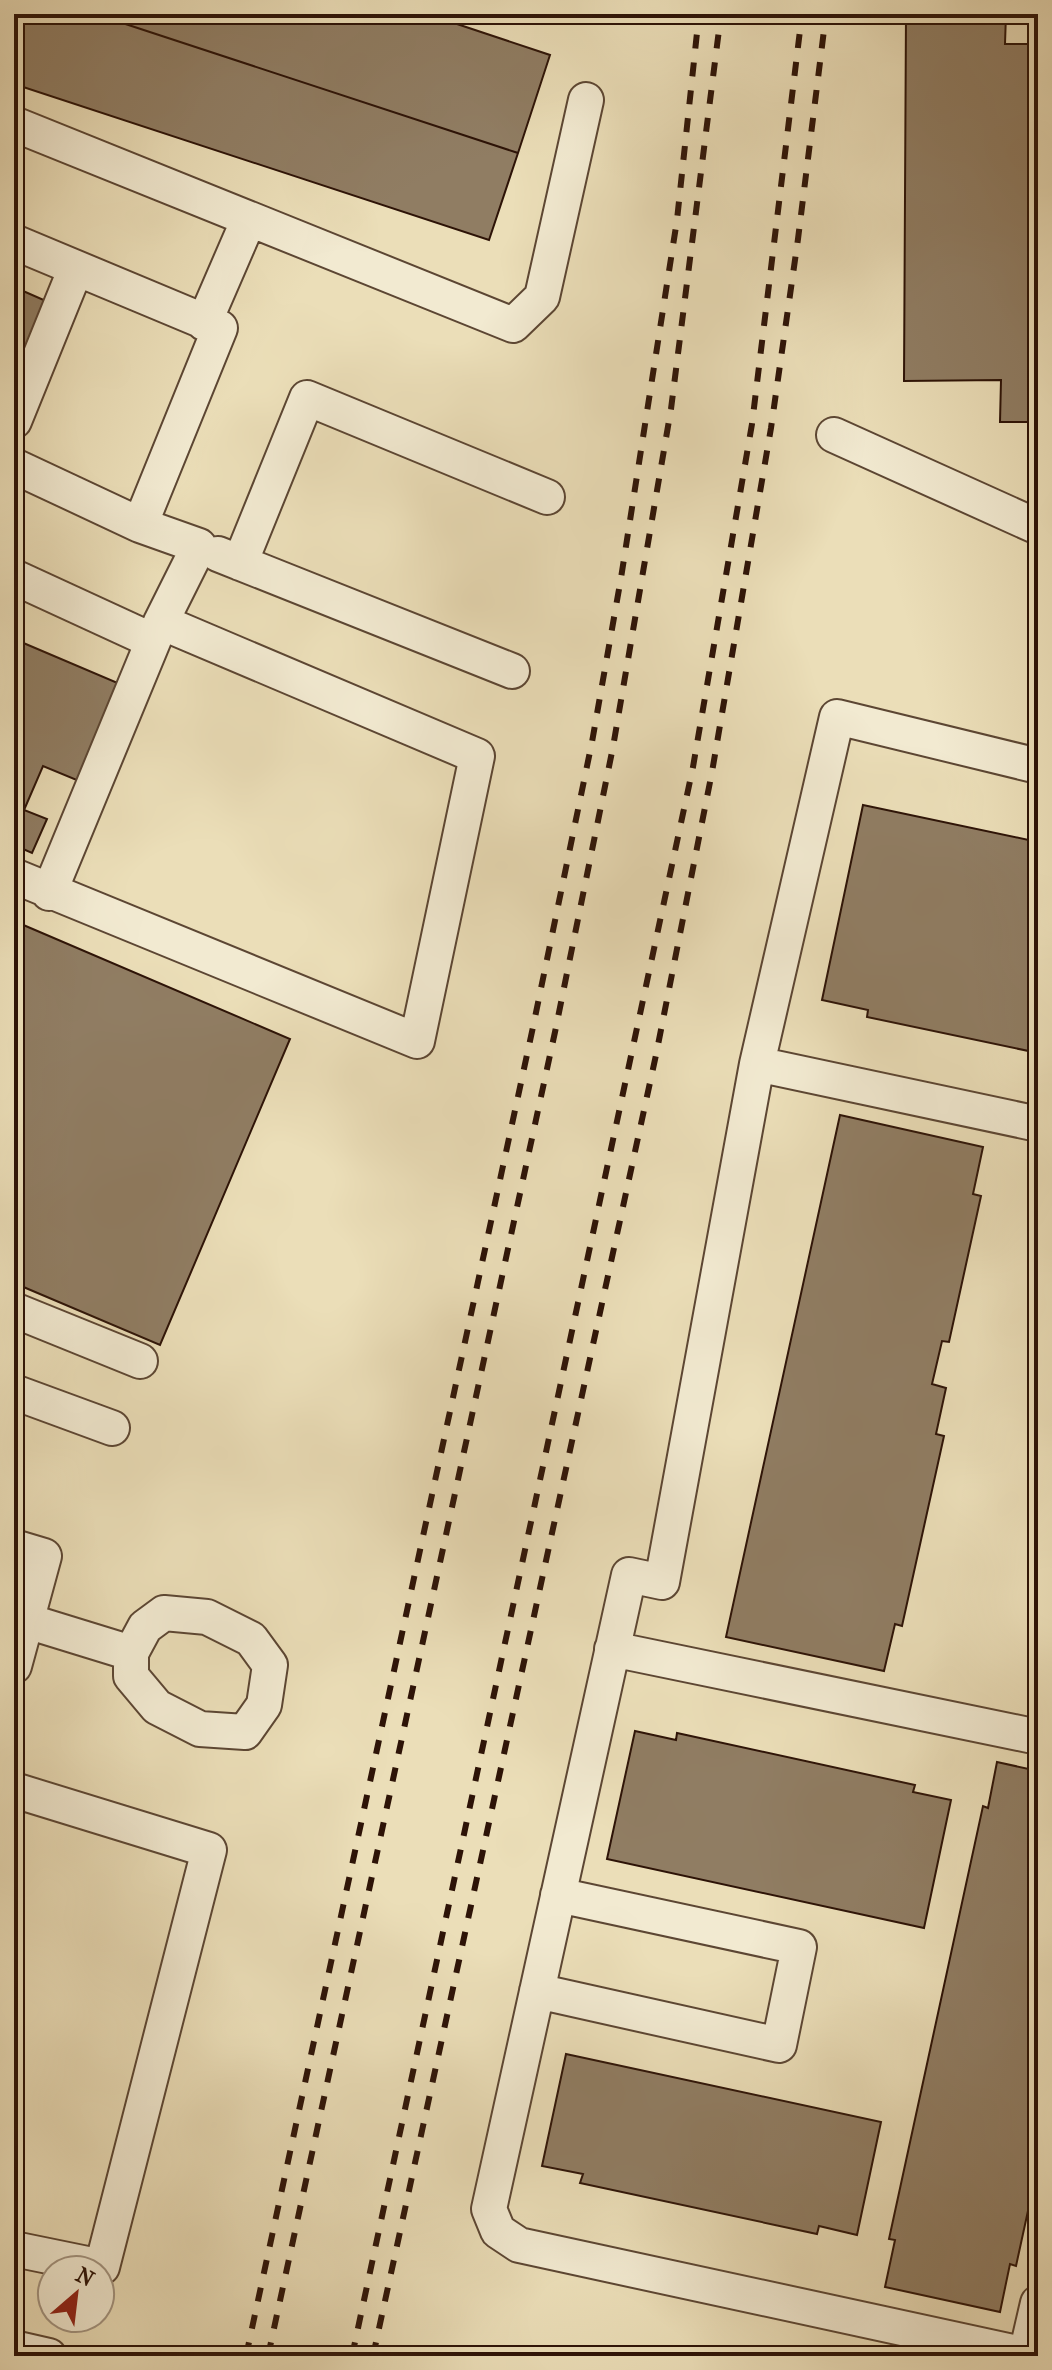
<svg xmlns="http://www.w3.org/2000/svg" width="1052" height="2370" font-family="'IM FELL French Canon',serif">
<rect width="100%" height="100%" fill="#ebdeb8"/>
<filter id="stains"><feTurbulence type="fractalNoise" baseFrequency=".0025" numOctaves="4"/><feColorMatrix values="0 0 0 0 .2 0 0 0 0 .09 0 0 0 0 .02 0 0 0 .5 -.17"/></filter>
<radialGradient id="worn" r=".72"><stop offset=".6" stop-color="#630" stop-opacity="0"/><stop offset="1" stop-color="#630" stop-opacity=".3"/></radialGradient>
<path fill="#907d63" stroke="#2d1307" stroke-width="2" d="M 14,14 L 95,14 L 518,153 L 489,240 L 14,84 Z
M 95,14 L 427,14 L 550,55 L 518,153 Z
M 906,14 L 1006,14 L 1005,44 L 1038,44 L 1038,422 L 1000,422 L 1001,380 L 904,381 Z
M 14,287 L 46,301 L 14,375 Z
M 14,639 L 120,684 L 79,781 L 43,766 L 24,810 L 47,819 L 32,853 L 14,845 Z
M 863,805 L 1038,842 L 1038,1053 L 867,1017 L 868,1010 L 822,1000 Z
M 14,921 L 290,1039 L 160,1345 L 14,1283 Z
M 840,1115 L 983,1147 L 973,1194 L 981,1196 L 949,1342 L 942,1341 L 932,1384 L 946,1388 L 936,1434 L 944,1436 L 902,1626 L 895,1624 L 884,1671 L 726,1637 Z
M 635,1731 L 676,1740 L 677,1733 L 915,1785 L 913,1792 L 951,1800 L 924,1928 L 607,1859 Z
M 997,1762 L 1038,1771 L 1038,2165 L 1016,2266 L 1010,2264 L 1000,2312 L 885,2287 L 895,2240 L 889,2239 L 983,1806 L 988,1808 Z
M 566,2054 L 881,2122 L 857,2235 L 819,2226 L 817,2234 L 580,2183 L 583,2174 L 542,2166 Z"/>
<g fill="none" stroke-linecap="round" stroke-linejoin="round">
<g stroke="#5c4633" stroke-width="38">
<path id="minor" d="M 14,124 L 513,325 L 542,297 L 586,100
M 14,242 L 220,328 L 140,525
M 204,323 L 249,219
M 14,421 L 76,268
M 834,435 L 1038,527
M 14,466 L 140,525 L 199,546 L 161,622 L 49,893
M 218,554 L 512,671
M 240,563 L 307,398 L 547,497
M 14,577 L 153,641
M 14,876 L 417,1041 L 477,756 L 161,622
M 757,1064 L 1038,1124
M 14,1310 L 140,1361
M 14,1392 L 112,1428
M 14,1547 L 44,1556 L 14,1666
M 27,1621 L 131,1653 L 131,1676 L 157,1707 L 200,1729 L 245,1732 L 264,1705 L 270,1665 L 251,1639 L 207,1617 L 164,1613 L 145,1627 L 131,1653
M 612,1649 L 1038,1737
M 14,1790 L 209,1850 L 102,2267 L 14,2249
M 537,1991 L 779,2045 L 799,1947 L 558,1895
M 14,2348 L 49,2356
M 1026,2355 L 1038,2303
M 1031,2356 L 519,2245 L 498,2231 L 489,2209 L 629,1575 L 662,1582 L 757,1064 L 837,717 L 1038,766"/>
</g>
<use href="#minor" stroke="#f2ead1" stroke-width="34"/>
<path stroke="#2d1307" stroke-width="6" stroke-dasharray="14 14" stroke-linecap="butt" d="M 246,2356 L 533,1027 L 592,742 L 621,578 L 677,220 L 699,14
M 268,2356 L 555,1032 L 613,747 L 671,409 L 721,14
M 352,2356 L 693,767 L 752,424 L 802,14
M 373,2356 L 656,1055 L 712,772 L 771,428 L 798,239 L 826,14"/>
</g>
<rect width="1052" height="2370" fill="none" stroke="#ebdeb8" stroke-width="48"/>
<rect x="16" y="16" width="1020" height="2338" fill="none" stroke="#2d1307" stroke-width="4"/>
<rect x="24" y="24" width="1004" height="2322" fill="none" stroke="#2d1307" stroke-width="2"/>
<g transform="translate(76 2294) rotate(28)"><circle r="38" fill="#f2ead1" stroke="#a39480" stroke-width="2"/>
<path d="M0-6L14 30L0 20L-14 30Z" fill="#8f2418"/>
<text y="-12" font-size="22" font-weight="bold" text-anchor="middle" fill="#2d1307">N</text>
</g>
<rect width="100%" height="100%" filter="url(#stains)"/>
<rect width="100%" height="100%" fill="url(#worn)"/>
</svg>
